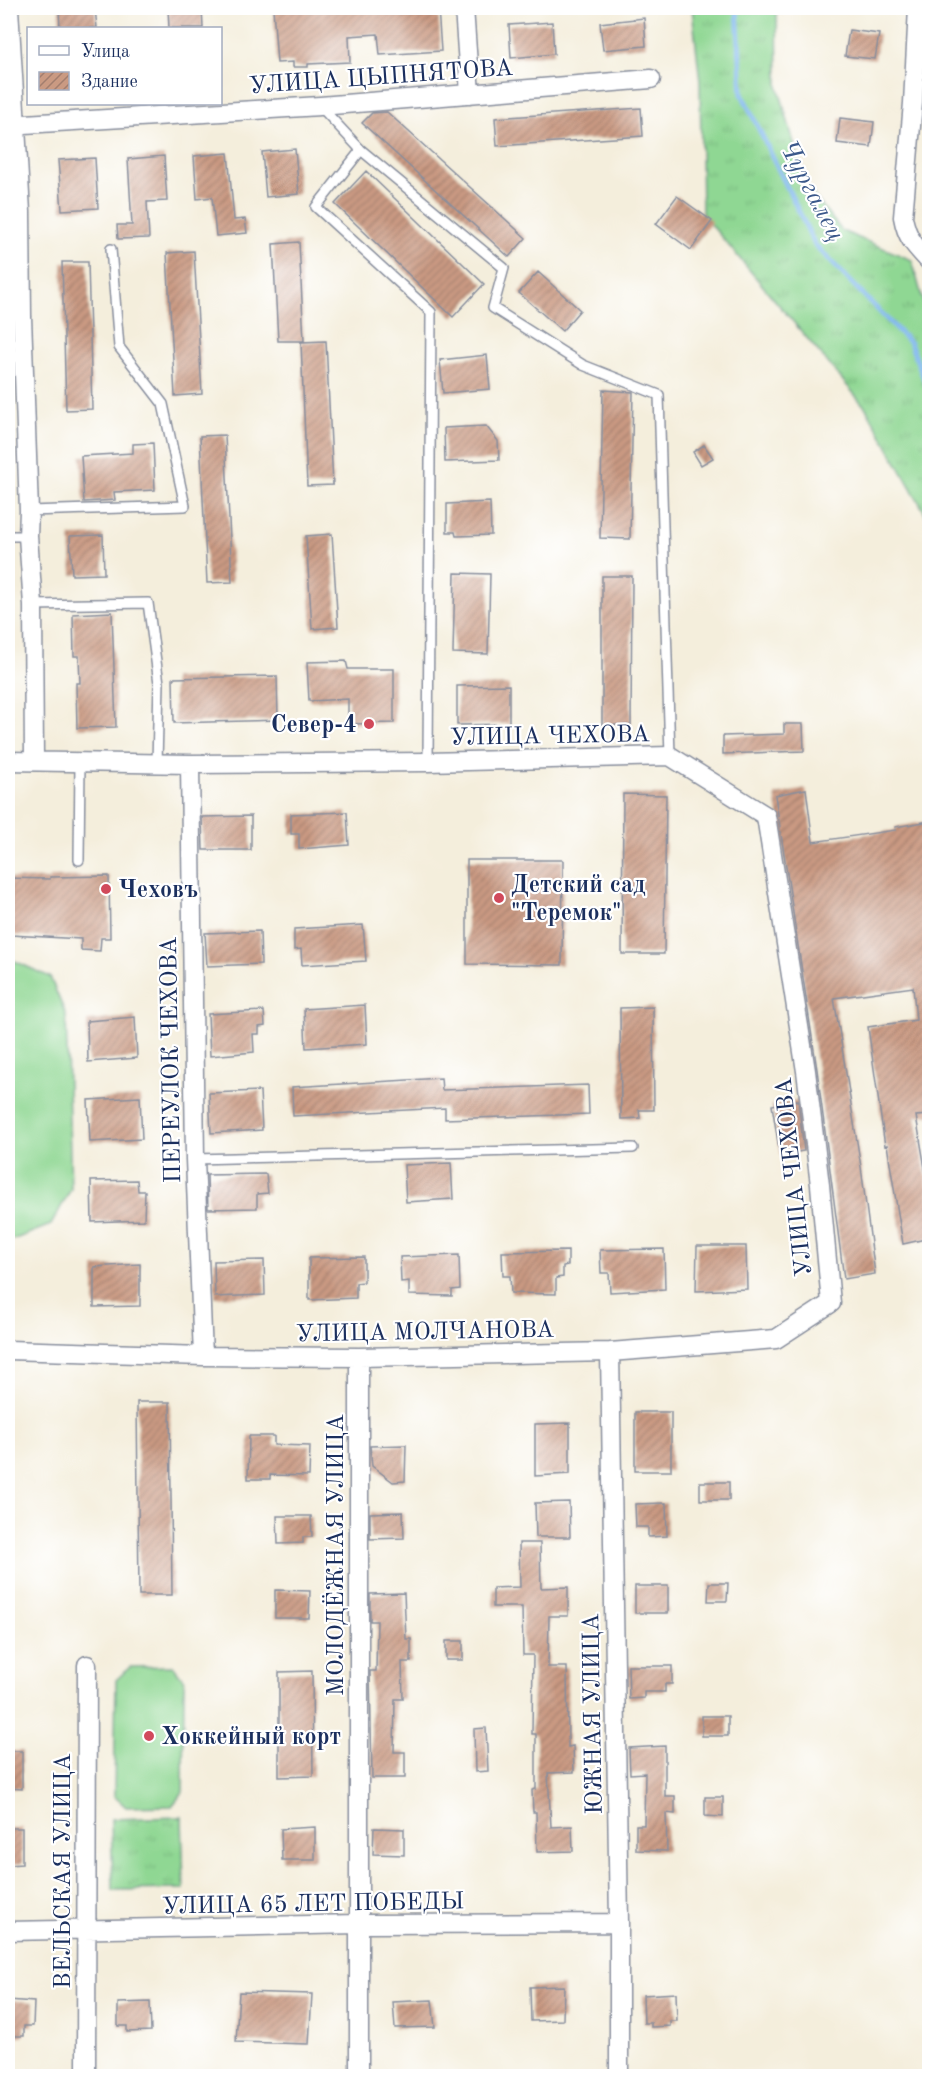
<svg xmlns="http://www.w3.org/2000/svg" width="937" height="2084" font-family="'Old Standard TT',serif">
<defs>
<pattern id="grass-tufts" width="24" height="20" patternUnits="userSpaceOnUse" patternTransform="scale(1.5)"><rect width="24" height="20" fill="#8fd793"/><path d="M3 7l-1-3M5 7V3M7 7l1-3M15 17l-1-3M17 17v-4M19 17l1-3" fill="none" stroke="#7bb981"/></pattern>
<pattern id="building-hatch" width="6" height="6" patternUnits="userSpaceOnUse" patternTransform="scale(1.5)"><rect width="6" height="6" fill="#ca9a82"/><path d="M-1 1l2-2M0 6l6-6M5 7l2-2" fill="none" stroke="#a37e6e"/></pattern>
</defs>
<rect width="100%" height="100%" fill="#fff"/>
<filter id="ink" filterUnits="userSpaceOnUse"><feTurbulence type="fractalNoise" baseFrequency=".0167" numOctaves="2"/><feDisplacementMap in="SourceGraphic" scale="12" xChannelSelector="R" yChannelSelector="G"/><feConvolveMatrix kernelMatrix="1 2 1 2 8 2 1 2 1" color-interpolation-filters="sRGB"/></filter>
<filter id="wash" filterUnits="userSpaceOnUse"><feTurbulence type="fractalNoise" baseFrequency=".008" numOctaves="4" result="noise"/><feDisplacementMap in="SourceGraphic" scale="24" xChannelSelector="R" yChannelSelector="G"/><feGaussianBlur stdDeviation="1.35" result="paint"/><feColorMatrix in="noise" values="0 0 0 0 0 0 0 0 0 0 0 0 0 0 0 0 0 1.4 0 .05"/><feComposite in="paint" operator="in"/></filter>
<g filter="url(#wash)">
<rect width="100%" height="100%" fill="#f4eedc"/>
<path fill="url(#grass-tufts)" stroke="#558378" stroke-width="1.5" d="M 692,8 L 777,8 L 778,86 L 806,186 L 842,231 L 912,260 L 929,323 L 929,520 L 866,408 L 702,214 L 700,82 Z
M 182,1817 L 184,1889 L 113,1890 L 111,1819 Z"/>
<path fill="#8fd793" stroke="#558378" stroke-width="1.5" d="M 8,958 L 50,977 L 66,1015 L 71,1189 L 51,1225 L 15,1239 L 8,1239 Z
M 173,1666 L 184,1680 L 183,1792 L 172,1806 L 126,1807 L 114,1796 L 116,1680 L 130,1667 Z"/>
<g fill="none" stroke-linecap="round" stroke-linejoin="round">
<path stroke="#81b7f0" stroke-width="5" d="M 737,8 L 742,94 L 815,245 L 910,343 L 930,394"/>
</g>
<g id="blocks">
<path fill="url(#building-hatch)" d="M 59,8 L 95,8 L 97,28 L 60,28 Z
M 168,8 L 202,8 L 203,28 L 169,28 Z
M 273,8 L 438,8 L 441,51 L 380,55 L 378,34 L 349,36 L 350,62 L 308,64 L 308,67 L 293,67 L 293,62 L 277,63 Z
M 644,18 L 646,46 L 603,50 L 600,23 Z
M 552,22 L 554,54 L 511,58 L 509,25 Z
M 849,30 L 879,34 L 875,59 L 845,56 Z
M 641,108 L 643,136 L 497,146 L 495,118 Z
M 387,112 L 526,238 L 509,257 L 362,123 L 372,113 Z
M 840,118 L 874,122 L 871,147 L 837,143 Z
M 295,149 L 299,194 L 266,197 L 262,152 Z
M 228,153 L 234,220 L 245,219 L 247,233 L 216,236 L 212,197 L 197,199 L 194,156 Z
M 164,156 L 167,201 L 147,202 L 149,238 L 118,239 L 117,225 L 132,225 L 128,159 Z
M 95,158 L 98,208 L 62,210 L 58,160 Z
M 366,171 L 484,284 L 453,317 L 335,204 Z
M 677,196 L 712,221 L 691,250 L 656,224 Z
M 299,242 L 304,341 L 278,341 L 273,244 Z
M 194,251 L 202,394 L 175,396 L 167,253 Z
M 62,262 L 88,262 L 92,409 L 66,410 Z
M 538,272 L 580,310 L 562,331 L 519,293 Z
M 326,341 L 333,485 L 307,486 L 301,342 Z
M 487,355 L 490,389 L 443,393 L 440,360 Z
M 603,390 L 633,392 L 630,539 L 600,538 Z
M 486,426 L 498,441 L 499,460 L 445,462 L 444,428 Z
M 225,435 L 232,582 L 207,583 L 200,436 Z
M 153,443 L 155,490 L 114,492 L 115,500 L 84,502 L 81,456 L 133,453 L 133,444 Z
M 704,445 L 713,458 L 701,465 L 693,452 Z
M 490,502 L 491,535 L 456,536 L 455,532 L 447,532 L 447,504 Z
M 332,534 L 338,627 L 312,629 L 306,536 Z
M 103,535 L 104,574 L 72,575 L 70,536 Z
M 455,573 L 490,574 L 488,654 L 453,653 Z
M 602,576 L 632,576 L 631,725 L 602,725 Z
M 112,612 L 116,727 L 77,728 L 76,683 L 80,683 L 79,656 L 74,656 L 73,614 Z
M 346,661 L 348,669 L 394,669 L 394,723 L 348,724 L 348,699 L 309,701 L 307,662 Z
M 277,676 L 278,720 L 174,723 L 173,678 Z
M 509,685 L 509,724 L 457,725 L 457,686 Z
M 784,724 L 803,724 L 804,751 L 723,754 L 723,736 L 784,734 Z
M 806,789 L 813,842 L 896,830 L 895,827 L 930,821 L 930,1115 L 916,1116 L 930,1197 L 930,1238 L 903,1244 L 887,1145 L 885,1146 L 868,1027 L 916,1020 L 913,987 L 834,998 L 861,1167 L 875,1274 L 844,1279 L 817,1069 L 775,795 Z
M 623,794 L 666,795 L 664,954 L 622,954 Z
M 347,812 L 349,845 L 299,849 L 299,834 L 291,834 L 291,814 Z
M 251,816 L 251,850 L 203,850 L 202,817 Z
M 467,860 L 563,860 L 562,965 L 467,964 Z
M 109,876 L 110,938 L 101,938 L 100,951 L 81,950 L 81,939 L 11,935 L 12,915 L 8,914 L 8,878 L 50,879 L 50,877 Z
M 363,925 L 366,961 L 302,965 L 301,949 L 294,950 L 294,929 Z
M 260,931 L 261,964 L 207,966 L 205,933 Z
M 365,1005 L 367,1044 L 306,1048 L 304,1009 Z
M 653,1007 L 654,1110 L 639,1110 L 640,1118 L 621,1119 L 620,1008 Z
M 264,1011 L 265,1026 L 259,1027 L 259,1034 L 253,1034 L 254,1052 L 210,1056 L 208,1014 Z
M 135,1017 L 137,1058 L 88,1062 L 87,1021 Z
M 441,1078 L 442,1090 L 588,1085 L 589,1114 L 445,1119 L 445,1108 L 293,1116 L 292,1087 Z
M 260,1091 L 262,1130 L 211,1133 L 209,1093 Z
M 140,1097 L 142,1139 L 90,1142 L 88,1100 Z
M 798,1100 L 804,1151 L 780,1155 L 772,1105 Z
M 451,1163 L 453,1199 L 406,1202 L 404,1165 Z
M 266,1174 L 268,1193 L 257,1194 L 257,1208 L 208,1209 L 207,1175 Z
M 137,1180 L 138,1191 L 145,1191 L 144,1220 L 92,1222 L 91,1181 Z
M 697,1246 L 746,1246 L 747,1289 L 696,1291 Z
M 664,1249 L 665,1289 L 610,1292 L 609,1273 L 601,1273 L 600,1250 Z
M 568,1251 L 568,1265 L 563,1266 L 563,1277 L 556,1278 L 556,1294 L 511,1293 L 510,1276 L 503,1276 L 502,1252 Z
M 459,1255 L 460,1289 L 452,1290 L 452,1296 L 409,1295 L 409,1281 L 401,1282 L 400,1257 Z
M 364,1257 L 364,1282 L 356,1283 L 356,1298 L 309,1300 L 309,1258 Z
M 264,1260 L 265,1295 L 215,1297 L 214,1261 Z
M 140,1264 L 140,1306 L 94,1307 L 94,1267 Z
M 137,1402 L 170,1402 L 172,1595 L 139,1595 Z
M 635,1412 L 671,1412 L 671,1471 L 635,1471 Z
M 570,1423 L 570,1474 L 535,1476 L 535,1424 Z
M 249,1436 L 274,1436 L 274,1445 L 310,1446 L 309,1476 L 270,1475 L 270,1479 L 248,1479 Z
M 406,1445 L 405,1481 L 393,1482 L 372,1466 L 370,1446 Z
M 700,1482 L 729,1482 L 729,1500 L 700,1500 Z
M 569,1502 L 570,1537 L 536,1537 L 535,1503 Z
M 666,1503 L 667,1536 L 648,1537 L 648,1527 L 636,1527 L 635,1504 Z
M 403,1512 L 404,1538 L 370,1539 L 370,1513 Z
M 277,1516 L 311,1516 L 312,1537 L 303,1537 L 303,1543 L 278,1544 Z
M 519,1543 L 540,1543 L 541,1588 L 568,1587 L 568,1616 L 549,1616 L 548,1667 L 567,1667 L 568,1747 L 573,1746 L 574,1772 L 548,1773 L 551,1827 L 572,1826 L 573,1851 L 537,1852 L 536,1812 L 533,1812 L 532,1790 L 536,1789 L 536,1734 L 532,1734 L 533,1655 L 523,1655 L 522,1607 L 493,1607 L 493,1588 L 520,1587 Z
M 709,1583 L 728,1583 L 727,1601 L 708,1601 Z
M 635,1586 L 668,1586 L 668,1613 L 635,1613 Z
M 275,1590 L 310,1591 L 309,1618 L 275,1618 Z
M 404,1593 L 406,1639 L 411,1639 L 411,1662 L 402,1662 L 403,1699 L 395,1699 L 394,1752 L 405,1752 L 405,1778 L 372,1778 L 370,1671 L 376,1671 L 377,1621 L 370,1621 L 370,1594 Z
M 446,1641 L 463,1641 L 463,1660 L 446,1660 Z
M 628,1666 L 672,1666 L 672,1684 L 665,1684 L 665,1692 L 644,1692 L 644,1698 L 629,1699 Z
M 312,1671 L 313,1776 L 279,1777 L 279,1672 Z
M 702,1716 L 728,1716 L 728,1736 L 702,1736 Z
M 486,1728 L 488,1771 L 475,1772 L 474,1729 Z
M 665,1746 L 665,1796 L 675,1796 L 675,1814 L 666,1813 L 667,1851 L 636,1850 L 636,1825 L 644,1825 L 645,1773 L 630,1774 L 629,1748 Z
M 8,1751 L 22,1751 L 22,1789 L 8,1788 Z
M 705,1797 L 723,1797 L 723,1817 L 705,1816 Z
M 315,1827 L 315,1860 L 282,1860 L 281,1829 Z
M 8,1828 L 22,1828 L 22,1864 L 8,1865 Z
M 374,1828 L 404,1829 L 404,1855 L 373,1854 Z
M 564,1986 L 563,2020 L 531,2021 L 530,1987 Z
M 239,1992 L 312,1994 L 309,2044 L 236,2042 Z
M 676,1993 L 677,2021 L 670,2021 L 670,2026 L 651,2027 L 651,2023 L 644,2023 L 643,1995 Z
M 8,2000 L 34,2002 L 33,2026 L 24,2026 L 24,2036 L 8,2036 Z
M 432,2000 L 435,2027 L 395,2028 L 393,2002 Z
M 150,2002 L 151,2031 L 127,2032 L 127,2026 L 118,2026 L 118,2003 Z"/>
</g>
</g>
<g filter="url(#ink)">
<use href="#blocks" fill-opacity="0" stroke="#888e9d" stroke-width="1.5"/>
<g fill="none" stroke-linecap="round" stroke-linejoin="round">
<g stroke="#888e9d" stroke-width="12">
<path id="service" d="M 320,106 L 361,150 L 504,268 L 493,308 L 583,365 L 659,395 L 670,756
M 361,150 L 316,207 L 431,312 L 428,762
M 29,511 L 185,506 L 163,404 L 119,347 L 111,249
M 8,536 L 28,536
M 33,605 L 148,603 L 159,683 L 157,763
M 79,860 L 80,762
M 195,1159 L 633,1148"/>
</g>
<g stroke="#888e9d" stroke-width="21">
<path id="minor" d="M 9,8 L 21,212 L 22,317 L 29,511 L 28,536 L 33,605 L 34,761
M 464,8 L 470,94
M 918,8 L 913,103 L 903,217 C 907,239 915,246 930,262
M 8,125 L 320,106 L 651,79
M 8,761 L 190,764 L 428,762 L 670,756 L 766,816 L 806,1071 L 820,1185 L 831,1303 L 776,1339 L 610,1352 L 359,1357 L 203,1356 L 8,1350
M 190,764 L 195,1159 L 203,1356
M 610,1352 L 619,1923 L 619,2076
M 8,1931 L 359,1924 L 619,1923
M 86,2076 L 87,1665
M 359,2076 L 359,1357"/>
</g>
<use href="#service" stroke="#fff" stroke-width="9"/>
<use href="#minor" stroke="#fff" stroke-width="18"/>
</g>
</g>
<g fill="#d1495b" stroke="#fff" stroke-width="2">
<circle cx="369" cy="724" r="6"/>
<circle cx="106" cy="889" r="6"/>
<circle cx="499" cy="898" r="6"/>
<circle cx="149" cy="1736" r="6"/>
</g>
<g text-anchor="middle" stroke-width="4.5" stroke-linejoin="round" paint-order="stroke">
<g font-size="24" fill="#1b2f5e" stroke="#fff">
<text transform="translate(381 76) rotate(-4)" y="8">УЛИЦА ЦЫПНЯТОВА</text>
<text transform="translate(550 735) rotate(-1)" y="8">УЛИЦА ЧЕХОВА</text>
<text transform="translate(170 1060) rotate(-91)" y="8">ПЕРЕУЛОК ЧЕХОВА</text>
<text transform="translate(793 1177) rotate(-96)" y="8">УЛИЦА ЧЕХОВА</text>
<text transform="translate(425 1331) rotate(-1)" y="8">УЛИЦА МОЛЧАНОВА</text>
<text transform="translate(335 1555) rotate(-90)" y="8">МОЛОДЁЖНАЯ УЛИЦА</text>
<text transform="translate(592 1714) rotate(-91)" y="8">ЮЖНАЯ УЛИЦА</text>
<text transform="translate(62 1871) rotate(-90)" y="8">ВЕЛЬСКАЯ УЛИЦА</text>
<text transform="translate(313 1903) rotate(-1)" y="8">УЛИЦА 65 ЛЕТ ПОБЕДЫ</text>
</g>
<g font-size="24" font-weight="bold" fill="#1b2f5e" stroke="#fff" text-anchor="start">
<text x="357" y="732" text-anchor="end">Север-4</text>
<text x="511" y="892">Детский сад<tspan x="511" dy="28">"Теремок"</tspan></text>
<text x="118" y="897">Чеховъ</text>
<text x="161" y="1744">Хоккейный корт</text>
</g>
<g font-size="26" font-style="italic" fill="#3a588a" stroke="#fff">
<text transform="translate(813 190) rotate(62)" y="9">Чургалец</text>
</g>
</g>
<rect width="937" height="2084" fill="none" stroke="#fff" stroke-width="30"/>
<rect x="27" y="27" width="195" height="78" fill="#ffffff" stroke="#a4acbf" stroke-width="1.5"/>
<rect x="39" y="46" width="30" height="9" fill="#ffffff" stroke="#a4acbf" stroke-width="1.5"/>
<text x="81" y="57" font-size="18" fill="#1b2f5e">Улица</text>
<rect x="39" y="72" width="30" height="18" fill="url(#building-hatch)" stroke="#a4acbf" stroke-width="1.5"/>
<text x="81" y="87" font-size="18" fill="#1b2f5e">Здание</text>
</svg>
